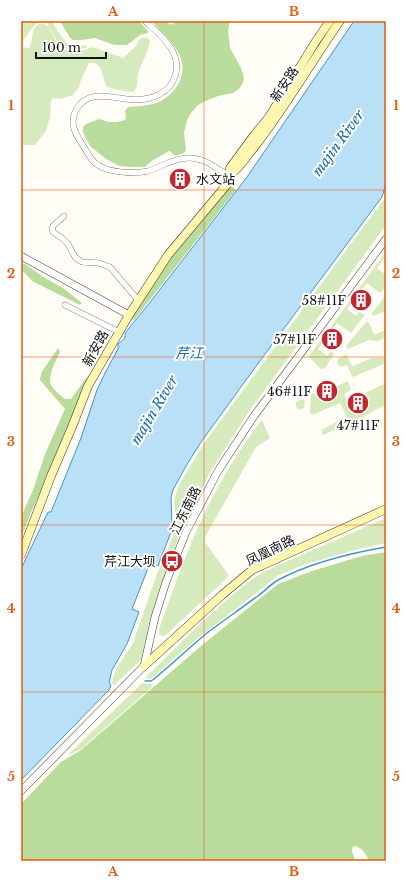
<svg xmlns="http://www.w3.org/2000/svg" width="407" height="882" font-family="'Libre Baskerville','Noto Sans SC',serif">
<rect width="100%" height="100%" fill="#fffdf5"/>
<path fill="#d5ebbd" d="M 21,21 L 42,21 C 31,24 29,36 21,42 Z
M 43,21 L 52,21 C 55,27 64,42 70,45 C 75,48 82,46 87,45 L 87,47 C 80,50 68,51 61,46 C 57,42 51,29 47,23 Z
M 42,23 L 49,27 L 60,49 L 73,51 L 85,50 L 93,47 L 123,58 L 135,47 L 139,40 L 142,38 L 148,38 L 150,41 C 148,53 141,63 138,74 C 136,82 139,84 134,92 L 123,91 L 107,87 C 102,78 104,69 95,63 L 89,63 L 81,80 L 79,87 L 73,95 L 60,99 L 54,98 L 51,100 L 50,117 L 46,131 L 35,145 L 21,145 L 21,47 L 29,48 C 30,45 32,41 32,38 C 34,29 32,27 42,23 Z
M 386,200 L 386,225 L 249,411 L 209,474 L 180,533 L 165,574 L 150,623 L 141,660 L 114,685 L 112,684 L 113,677 L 118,666 L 133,643 L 157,574 L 176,529 L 176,519 L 174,501 L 179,485 L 205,442 L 361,230 L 383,201 Z
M 386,252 L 386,256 L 377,268 L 386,275 L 386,286 L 381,293 L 379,292 L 367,283 L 347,309 L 356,316 L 359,312 L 364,314 L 364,316 L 351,333 L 337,323 L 318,349 L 327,356 L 330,352 L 332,352 L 334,354 L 325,368 L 323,369 L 321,369 L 310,358 L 309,356 Z
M 386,295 L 386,311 L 373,316 L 372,315 L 372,313 Z
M 366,322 L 368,322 C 372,326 371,330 374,334 L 376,334 L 386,330 L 386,337 L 378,341 L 369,340 L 348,349 L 346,346 Z
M 346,354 L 352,366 C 359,365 365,360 372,358 C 377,357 381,359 386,357 L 386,363 L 353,377 L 352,376 L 347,365 L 340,367 L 337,362 L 338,359 Z
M 348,381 L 351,390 L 344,394 L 350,409 L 354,413 L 368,408 L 368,400 L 365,393 L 386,383 L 386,405 L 373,411 L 360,419 L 323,435 L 321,430 L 347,417 L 340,403 L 312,415 L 310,412 L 311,395 L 313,393 L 317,397 L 320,397 L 324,400 L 328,400 L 337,396 L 338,390 L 337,386 Z
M 301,400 L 304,400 L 305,401 L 304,408 L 298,410 L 296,405 L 296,402 Z
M 262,420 L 270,438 L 256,447 L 205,537 L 205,542 L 229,576 L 166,635 C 163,637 162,636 159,634 C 159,625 168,605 171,596 C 187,550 206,505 232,463 C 242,448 251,433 262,420 Z
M 386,518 L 386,543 L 355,550 L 306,564 L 277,576 L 263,588 L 203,634 L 179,654 L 151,679 L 146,678 L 146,677 L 205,619 C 215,612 222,603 231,596 C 242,587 253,578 265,571 Z
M 142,683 L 151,684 L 153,686 L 81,749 L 69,755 L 69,754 Z"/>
<path fill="#b9dc9c" d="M 60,21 L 77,22 L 139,21 L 148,31 L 148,33 L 140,35 L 127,45 L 114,45 L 95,38 L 81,40 L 73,40 L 70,38 Z
M 152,21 L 165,21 C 169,26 173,25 177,21 L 230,21 L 228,31 L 230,48 L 241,68 L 244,77 L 243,83 L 239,89 L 233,93 L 218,96 L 203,102 L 197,106 L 191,113 L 187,120 L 184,133 L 186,150 L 184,153 L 175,156 L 170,151 L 169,151 L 150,162 L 145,167 L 130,167 L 119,166 L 106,159 L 90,146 L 83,132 L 83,127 L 86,124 L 99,119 L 108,122 L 117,122 L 125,120 L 126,118 L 125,111 L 128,107 C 139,106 151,106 161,101 C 179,91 189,71 178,52 C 171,39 160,32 152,21 Z
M 230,186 L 234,188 L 235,190 L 235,191 L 134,320 L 132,319 L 132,317 L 173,253 Z
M 21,263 L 25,264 L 45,278 L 63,288 L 82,303 L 80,305 L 32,281 L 25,273 L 21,270 Z
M 58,348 L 59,349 L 60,352 C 56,361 47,376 51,385 C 54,390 60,395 65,399 L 71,399 L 86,378 L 88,378 L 88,381 L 53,466 L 32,510 L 21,537 L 21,517 L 33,490 L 45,454 L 65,409 L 40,380 L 41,373 Z
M 386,552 L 386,861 L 369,861 C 365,853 363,847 353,846 L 352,851 L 355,861 L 21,861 L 21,804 L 61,762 L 81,750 L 201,646 L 278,584 L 312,571 L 362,556 Z"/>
<path fill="#b9e0f7" stroke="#3f96cf" d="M 354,21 L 386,21 L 386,184 L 382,197 L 262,358 L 201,442 L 186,466 L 173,490 L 171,497 L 172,527 L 171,532 L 158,566 L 150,563 L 132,609 L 139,612 L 127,644 L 112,670 L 109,683 L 111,685 L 109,690 L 21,780 L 21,569 L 48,512 L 51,512 L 81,438 L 97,390 L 105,373 L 118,349 L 118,344 C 122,339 126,341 125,333 L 151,301 L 247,177 Z"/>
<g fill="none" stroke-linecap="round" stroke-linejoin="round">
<path stroke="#3f96cf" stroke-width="1.5" d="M 145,681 L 151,681 L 154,679 C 172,664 189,648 207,633 C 224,620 242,608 259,595 C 266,590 271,584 278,580 C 310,563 351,553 386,547"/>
<g stroke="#444" stroke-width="6">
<path id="minor" d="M 145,21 C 160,35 183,52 175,76 C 173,83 167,90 160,94 C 147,101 134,101 119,98 C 109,97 99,94 89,98 C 80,102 73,111 73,122 C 73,132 80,140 85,149 C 89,155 91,161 98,165 C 109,173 135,174 148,171 C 161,167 174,158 188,158 C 203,157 216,168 229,176
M 64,216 L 53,226 L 52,229 L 53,232 L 63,239 L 68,244 L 75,257 L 82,262 L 99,263 L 110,267 L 138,300
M 65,305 L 119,332"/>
</g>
<g stroke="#444" stroke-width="8">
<path id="tertiary" d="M 21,256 L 129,315
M 21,791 L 144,666 L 155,617 L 166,582 L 186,532 L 218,471 L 254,416 L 386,239"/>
</g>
<g stroke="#333" stroke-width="9">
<path id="secondary" d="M 229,176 C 241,167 249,153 259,141 C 288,103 312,61 340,21
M 21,555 L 51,476 L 72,427 L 88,386 L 129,315 L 168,255 L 229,182 C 230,178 228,174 230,168 L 255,134 L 269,117 L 316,41 L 330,21
M 144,666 L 222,595 L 252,570 L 386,509"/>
</g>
<use href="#minor" stroke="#fff" stroke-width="5.5"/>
<use href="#tertiary" stroke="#fff" stroke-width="7"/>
<use href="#secondary" stroke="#fff6b0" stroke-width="8"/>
</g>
<path fill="none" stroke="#e8590c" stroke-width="1" stroke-opacity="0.55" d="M 204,21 L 204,861M 21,190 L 386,190M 21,357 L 386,357M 21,525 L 386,525M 21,692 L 386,692"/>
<defs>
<g id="building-disc" transform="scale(1.15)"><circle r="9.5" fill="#c4262e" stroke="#fff"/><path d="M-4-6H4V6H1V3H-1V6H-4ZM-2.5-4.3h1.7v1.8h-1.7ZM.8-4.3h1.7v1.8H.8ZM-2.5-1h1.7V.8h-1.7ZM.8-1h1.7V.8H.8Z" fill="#fff"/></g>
<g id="bus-disc" transform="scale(1.15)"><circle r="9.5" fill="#c4262e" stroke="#fff"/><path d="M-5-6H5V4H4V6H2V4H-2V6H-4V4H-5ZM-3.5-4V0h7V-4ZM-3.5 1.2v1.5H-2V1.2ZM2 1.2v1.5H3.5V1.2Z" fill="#fff"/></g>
</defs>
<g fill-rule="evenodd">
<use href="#building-disc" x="180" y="179"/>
<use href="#building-disc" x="361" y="300"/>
<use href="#building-disc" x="332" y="339"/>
<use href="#building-disc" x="327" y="391"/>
<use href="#building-disc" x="358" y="403"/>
<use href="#bus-disc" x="172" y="561"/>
</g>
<g text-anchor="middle" stroke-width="4" stroke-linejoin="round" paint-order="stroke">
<g font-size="13" fill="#111" stroke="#fff">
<text transform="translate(284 84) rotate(-57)" y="5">新安路</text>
<text transform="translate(95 348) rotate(-61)" y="5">新安路</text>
<text transform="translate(185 510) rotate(-63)" y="5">江东南路</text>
<text transform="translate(270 550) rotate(-26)" y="5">凤凰南路</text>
</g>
<g font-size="13" fill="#111" stroke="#fff" text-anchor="end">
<text x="196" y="184" text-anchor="start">水文站</text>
<text x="346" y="305">58#11F</text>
<text x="316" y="344">57#11F</text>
<text x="312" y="396">46#11F</text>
<text x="358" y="430" text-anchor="middle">47#11F</text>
<text x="156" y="566">芹江大坝</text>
</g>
<g font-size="14" font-style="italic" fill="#1768a6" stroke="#fff">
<text transform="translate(338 143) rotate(-54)" y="5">majin River</text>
<text x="189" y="358">芹江</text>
<text transform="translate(154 410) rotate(-59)" y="5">majin River</text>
</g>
</g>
<rect width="407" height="882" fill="none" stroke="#ffffff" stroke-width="44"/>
<path d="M36 52v6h70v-6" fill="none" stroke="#111111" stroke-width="2"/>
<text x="42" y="52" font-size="12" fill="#111111" stroke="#ffffff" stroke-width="3" paint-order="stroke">100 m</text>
<rect x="22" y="22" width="363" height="838" fill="none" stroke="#e8590c" stroke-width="1.5"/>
<g font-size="13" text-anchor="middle" font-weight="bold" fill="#e8590c">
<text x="113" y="16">A</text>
<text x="294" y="16">B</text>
<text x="11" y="110">1</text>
<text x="396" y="110">1</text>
<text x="11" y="278">2</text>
<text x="396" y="278">2</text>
<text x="11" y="446">3</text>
<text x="396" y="446">3</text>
<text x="11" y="613">4</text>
<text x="396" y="613">4</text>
<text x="11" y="781">5</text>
<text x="396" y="781">5</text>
<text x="113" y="876">A</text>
<text x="294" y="876">B</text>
</g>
</svg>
